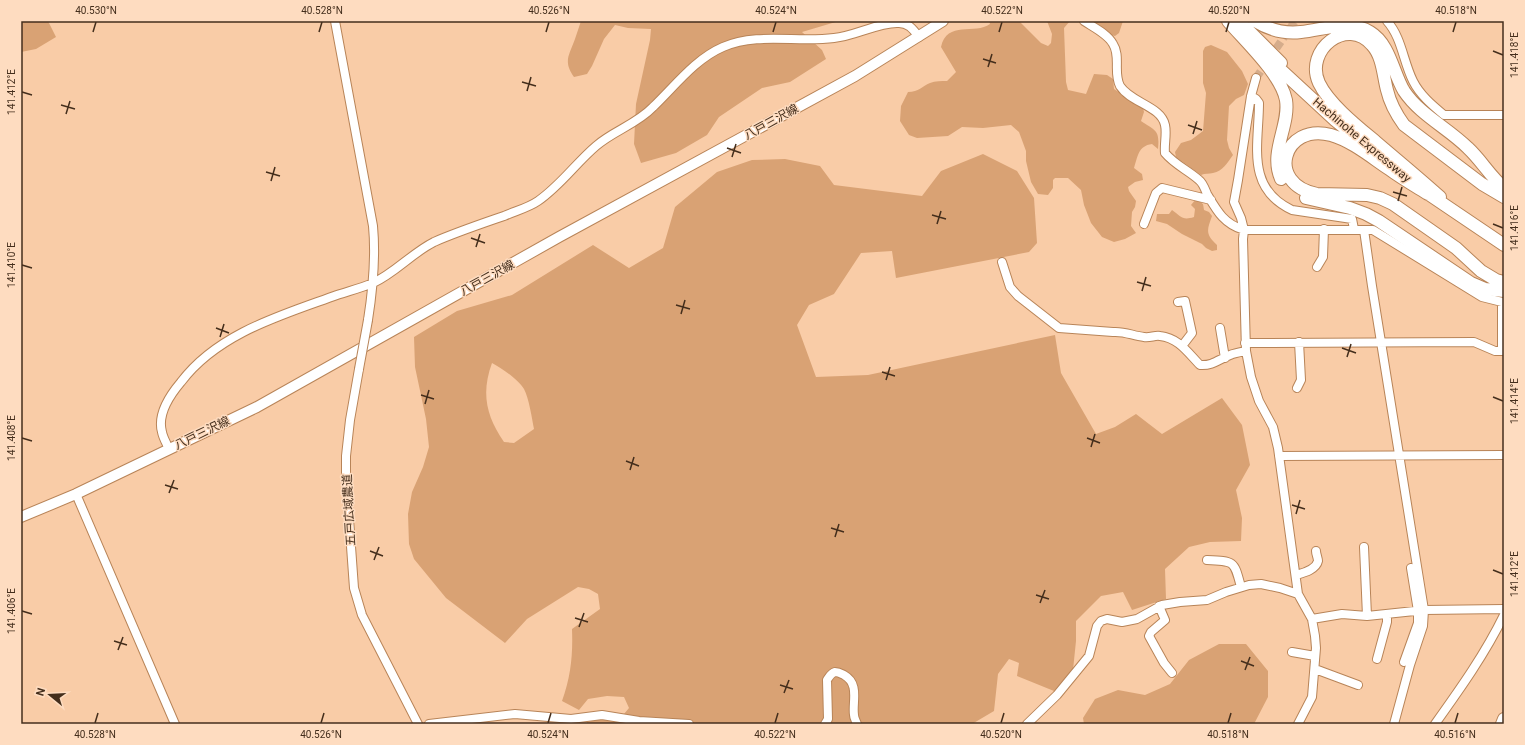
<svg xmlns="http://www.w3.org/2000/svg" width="1525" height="745" font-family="Roboto,'Noto Sans JP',sans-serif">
<rect width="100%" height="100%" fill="#f9cca7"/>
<path fill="#d9a274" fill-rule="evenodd" d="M 21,21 L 48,21 L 56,37 L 36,49 L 21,52 Z
M 581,21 L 839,21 L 802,32 L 822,50 L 826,59 L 790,82 L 762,88 L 719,117 L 707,135 L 676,153 L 641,163 L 634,144 L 636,104 L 650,40 L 651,29 L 628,28 L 615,25 L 604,39 L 592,66 L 587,74 L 574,77 C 563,61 569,56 575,39 C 577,33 579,27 581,21 Z
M 989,21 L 1019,21 L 1041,43 L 1048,46 L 1051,43 L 1052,34 L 1047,21 L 1070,21 L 1064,28 L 1066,82 L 1068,90 L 1086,94 L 1094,74 L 1107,75 L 1113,79 L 1114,89 L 1143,108 L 1144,112 L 1141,121 C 1155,131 1160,129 1158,149 L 1152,144 C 1138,146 1138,156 1134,168 L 1142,174 L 1143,180 L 1135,182 L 1128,187 L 1129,191 L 1136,201 L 1135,207 L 1132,212 L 1131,226 L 1136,233 L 1125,239 L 1114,242 L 1102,237 L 1091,223 L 1084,205 L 1081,190 L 1068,178 L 1055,178 L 1053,180 L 1053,188 L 1048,195 L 1038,194 L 1031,182 L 1026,161 L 1026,151 L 1019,132 L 1011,125 L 983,128 L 962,127 L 948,136 L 917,138 L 909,135 L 900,121 L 901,106 L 908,92 C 919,92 922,86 930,83 C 935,81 942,81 947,81 L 956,72 L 941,47 C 947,20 975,35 990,24 Z
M 1090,21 L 1123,21 L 1119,33 L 1115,36 L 1111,35 Z
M 1211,45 L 1227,52 L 1242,71 L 1248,84 L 1244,95 L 1236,99 L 1229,106 L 1227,140 L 1229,148 L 1233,155 C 1227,163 1223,171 1213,173 C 1209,174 1205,173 1201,175 L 1176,157 L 1175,152 L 1181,143 L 1191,140 L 1203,131 L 1206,93 L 1203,83 L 1203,51 L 1205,47 Z
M 983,154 L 1017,171 L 1034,198 L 1037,243 L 1029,252 L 896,278 L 892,251 L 861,253 L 834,294 L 809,305 L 797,325 L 816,377 L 868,375 L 1055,335 L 1061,373 L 1096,434 L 1115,427 L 1136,414 L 1162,434 L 1222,398 L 1242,425 L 1250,465 L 1236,490 L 1242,518 L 1241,541 L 1210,542 L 1189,547 L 1165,569 L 1166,599 L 1132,610 L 1123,592 L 1101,596 L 1076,621 L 1076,641 L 1073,670 L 1054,691 L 1017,676 L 1019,663 L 1009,659 L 998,674 L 994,711 L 972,724 L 587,724 L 587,722 L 624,714 L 629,708 L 624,697 L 607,696 L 588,699 L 579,710 L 562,701 C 571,676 573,654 572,629 L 600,609 L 598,594 L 589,589 L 578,587 L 527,619 L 505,643 L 446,598 L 414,559 L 409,544 L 408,514 L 412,492 L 423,467 L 429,447 L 426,419 L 415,367 L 414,337 L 457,311 L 512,295 L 593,245 L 629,268 L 663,248 L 675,207 L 717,172 L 752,160 L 785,159 L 820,166 L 834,185 L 922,196 L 941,171 ZM 492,363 C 501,368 518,379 524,389 C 529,398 532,419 534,429 L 514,443 L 504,442 C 486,416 481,393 492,363 Z
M 1196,199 L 1203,204 L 1204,210 L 1209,212 L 1212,216 C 1207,230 1205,234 1217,245 L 1217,250 L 1212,251 L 1206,248 L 1202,244 L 1182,234 L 1167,224 L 1156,221 L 1157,214 L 1169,214 L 1172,210 C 1181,216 1182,221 1194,217 L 1195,209 L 1191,205 Z
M 1219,644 L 1246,644 L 1268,671 L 1268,697 L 1254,724 L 1084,724 L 1083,718 L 1095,699 L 1118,690 L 1145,695 L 1170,684 L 1189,660 Z"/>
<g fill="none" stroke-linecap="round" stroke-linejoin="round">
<path stroke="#d5ac8b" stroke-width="8" stroke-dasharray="8 4" stroke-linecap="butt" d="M 1256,78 L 1295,21"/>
<g stroke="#b88458" stroke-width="10">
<path id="minor" d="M 335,21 L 373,226 C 376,258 373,288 368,320
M 1084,21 C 1093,27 1108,34 1113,44 C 1121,56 1113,73 1120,86 C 1131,103 1161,106 1165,125 C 1167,134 1164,144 1165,153 C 1175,165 1188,170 1199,180 C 1203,183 1205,189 1207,194 C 1217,211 1224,224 1244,230 L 1373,230 L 1482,297 L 1502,302 L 1502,351
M 1387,21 C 1402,38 1403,61 1413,81 C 1420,95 1432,105 1444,115 L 1504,115
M 1256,78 L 1251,96 L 1238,180 L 1234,202 L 1241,218 L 1244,230 L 1243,239 L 1246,351 L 1251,377 L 1259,401 L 1273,427 L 1278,448 L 1298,594 L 1312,619 L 1315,636 L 1316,648 L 1312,697 L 1298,724
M 1251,96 L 1256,99 L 1259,103 C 1259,144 1245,188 1292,210 L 1352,219 L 1354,229
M 1144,224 L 1156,193 L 1162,188 L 1211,200
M 1364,230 L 1372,286 L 1424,610 L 1423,626 L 1410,665 L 1394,724
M 1002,262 L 1010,287 L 1018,296 L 1059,328 L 1113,332 C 1125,331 1133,336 1144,337 C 1150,338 1155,335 1160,336 C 1179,338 1188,353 1200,365 C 1213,366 1219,359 1230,355 C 1235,353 1241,352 1246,351
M 1317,267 L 1323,257 L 1324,229
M 1178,302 L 1185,301 L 1192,333 L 1182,346
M 1220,328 L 1225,358
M 1245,343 L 1474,342 L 1495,351 L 1504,351
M 359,369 L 350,420 L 346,456 L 346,477 L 354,588 L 362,615 L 418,724
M 1297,388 L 1301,380 L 1299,342
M 169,449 C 167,444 163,438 162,432 C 157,414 170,395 181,382 C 218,333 282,315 337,295 C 349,291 361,288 373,283 C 395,273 412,253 434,242 C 457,232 481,224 504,216 C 515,211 528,208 538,201 C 560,186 576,163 596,146 C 613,131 637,124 653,107 C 675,86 695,59 723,47 C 758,32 797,43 834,38 C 855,36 877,23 897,23 C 908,22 913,29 919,37
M 1279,456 L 1504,455
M 76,494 L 175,724
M 1364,547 L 1367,616
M 1207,560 C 1235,561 1234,561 1241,587
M 1296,575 C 1303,573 1316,570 1318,561 C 1318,558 1316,554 1316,551
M 1159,606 L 1165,620 L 1151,632 L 1149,636 L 1164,663 L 1172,673
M 1312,619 L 1342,614 L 1367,616 L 1424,610 L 1504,609
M 1292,652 L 1315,656
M 1377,659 L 1387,622 L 1387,614
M 1404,662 L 1418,623 L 1418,611 L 1411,568
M 1315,669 L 1358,685
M 429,724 L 515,714 L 571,719 L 602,715 L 639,721 L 689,724
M 825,724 L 828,719 L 827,680 C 829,677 831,673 835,672 C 839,672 842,674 844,675 C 860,684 852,702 854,715 C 854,718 856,721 857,724
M 1027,724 L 1057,695 L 1089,656 L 1097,626 L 1101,621 L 1107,619 L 1122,622 L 1137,619 L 1162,605 L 1180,602 L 1207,600 L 1226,592 L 1249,585 L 1261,584 L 1280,588 L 1298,594
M 1435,724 C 1460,689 1485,654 1504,615"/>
</g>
<g stroke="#b88458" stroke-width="12">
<path id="major" d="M 21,517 L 76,494 L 257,407 L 559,237 L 855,76 L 943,21"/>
</g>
<g stroke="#b88458" stroke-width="14">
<path id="highway" d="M 1228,21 C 1245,41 1281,74 1286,100 C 1290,126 1269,152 1281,179
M 1239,21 L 1281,63
M 1255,21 C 1268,29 1285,34 1301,32 C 1323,30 1349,19 1370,32 C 1390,44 1393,73 1404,91 C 1420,115 1448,128 1468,148 C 1481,160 1490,176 1504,188
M 1270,60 L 1335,120 L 1367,146
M 1428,194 C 1415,186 1401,178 1389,169 C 1371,157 1352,141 1331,135 C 1283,122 1265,184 1317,194 L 1367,195 L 1380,198 L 1393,204 L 1456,248 L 1481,271 L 1496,280 L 1504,282
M 1430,195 L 1504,245
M 1440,197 C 1419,178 1397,160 1376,142 C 1358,127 1329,104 1319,83 C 1304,50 1347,16 1372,45 C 1383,57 1383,75 1387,90 C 1390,103 1396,114 1404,125 L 1482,184 L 1504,197
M 1306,198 L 1350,208 L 1366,214 L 1379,221 L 1471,283 L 1485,289 L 1504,291
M 1502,724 L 1504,719"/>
</g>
<use href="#minor" stroke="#fff" stroke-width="8"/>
<use href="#major" stroke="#fff" stroke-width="10"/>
<use href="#highway" stroke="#fff" stroke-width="12"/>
<g stroke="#b88458" stroke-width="10" stroke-linecap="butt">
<path id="minor-bridge" d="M 359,369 L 368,320"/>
</g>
<use href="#minor-bridge" stroke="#fff" stroke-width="8"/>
</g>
<path fill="none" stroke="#442e1c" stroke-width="1.5" d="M 93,32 L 96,22M 319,32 L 322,22M 546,32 L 549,22M 773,32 L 776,22M 999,32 L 1002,22M 1226,32 L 1229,22M 1453,32 L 1456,22M 1493,51 L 1503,55M 983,59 L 996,63M 988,67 L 992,54M 522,82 L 536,86M 527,91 L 531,77M 22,92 L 32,95M 61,105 L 75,109M 66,114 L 70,101M 1188,125 L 1202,130M 1193,134 L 1197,121M 727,148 L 741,153M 732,157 L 736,144M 266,172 L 280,176M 271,181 L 275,167M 1393,192 L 1407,196M 1398,201 L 1402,187M 932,215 L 946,219M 937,224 L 941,211M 1493,224 L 1503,228M 471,238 L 485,243M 476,247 L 480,234M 22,265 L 32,268M 1137,282 L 1151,286M 1142,291 L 1146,277M 676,305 L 690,309M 681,314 L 685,300M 216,328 L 229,333M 220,337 L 224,324M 1342,348 L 1356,353M 1347,357 L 1351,344M 882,372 L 895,376M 886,380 L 890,367M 421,395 L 434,399M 1493,397 L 1503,401M 425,404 L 429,390M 22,438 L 32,441M 1087,438 L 1100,443M 1091,447 L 1095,434M 626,461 L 639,466M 630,470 L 634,457M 165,485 L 178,489M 169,493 L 174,480M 1292,505 L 1305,509M 1296,514 L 1300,500M 831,528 L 844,532M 835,537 L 839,524M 370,551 L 383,556M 374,560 L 379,547M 1493,570 L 1503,574M 1036,595 L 1049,599M 1040,603 L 1045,590M 22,611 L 32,614M 575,618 L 588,622M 579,627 L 584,613M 114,641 L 127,645M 118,650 L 123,637M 1241,661 L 1254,666M 1245,670 L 1250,657M 780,685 L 793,689M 784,693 L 789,680M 95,723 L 98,713M 321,723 L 324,713M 548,723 L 551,713M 775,723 L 778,713M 1001,723 L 1004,713M 1228,723 L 1231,713M 1455,723 L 1458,713"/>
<g text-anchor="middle" stroke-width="3" stroke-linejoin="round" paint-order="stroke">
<g font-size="12" fill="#442e1c" stroke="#fedcc0">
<text transform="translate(771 122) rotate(-29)" y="4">八戸三沢線</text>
<text transform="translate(1362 140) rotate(40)" y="4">Hachinohe Expressway</text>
<text transform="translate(487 278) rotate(-29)" y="4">八戸三沢線</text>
<text transform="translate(202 433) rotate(-26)" y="4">八戸三沢線</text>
<text transform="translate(349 510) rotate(-93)" y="4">五戸広域農道</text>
</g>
</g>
<rect width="1525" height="745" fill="none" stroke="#fedcc0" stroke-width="44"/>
<g transform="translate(50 695) rotate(288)" stroke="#fedcc0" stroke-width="3" paint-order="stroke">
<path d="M0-3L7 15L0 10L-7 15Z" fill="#442e1c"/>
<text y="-6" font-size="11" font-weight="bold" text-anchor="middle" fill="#442e1c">N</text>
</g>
<rect x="22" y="22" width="1481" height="701" fill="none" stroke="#442e1c" stroke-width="1.5"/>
<g font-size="10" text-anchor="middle" fill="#442e1c">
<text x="96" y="14">40.530°N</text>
<text x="322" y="14">40.528°N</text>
<text x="549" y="14">40.526°N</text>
<text x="776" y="14">40.524°N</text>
<text x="1002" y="14">40.522°N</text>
<text x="1229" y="14">40.520°N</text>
<text x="1456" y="14">40.518°N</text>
<text transform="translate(1514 55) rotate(-90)" y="4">141.418°E</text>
<text transform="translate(11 92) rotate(-90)" y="4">141.412°E</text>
<text transform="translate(1514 228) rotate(-90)" y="4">141.416°E</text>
<text transform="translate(11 265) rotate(-90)" y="4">141.410°E</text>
<text transform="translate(1514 401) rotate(-90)" y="4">141.414°E</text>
<text transform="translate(11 438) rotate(-90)" y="4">141.408°E</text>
<text transform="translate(1514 574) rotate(-90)" y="4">141.412°E</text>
<text transform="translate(11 611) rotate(-90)" y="4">141.406°E</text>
<text x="95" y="738">40.528°N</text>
<text x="321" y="738">40.526°N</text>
<text x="548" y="738">40.524°N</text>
<text x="775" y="738">40.522°N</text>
<text x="1001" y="738">40.520°N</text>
<text x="1228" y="738">40.518°N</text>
<text x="1455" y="738">40.516°N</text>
</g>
</svg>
